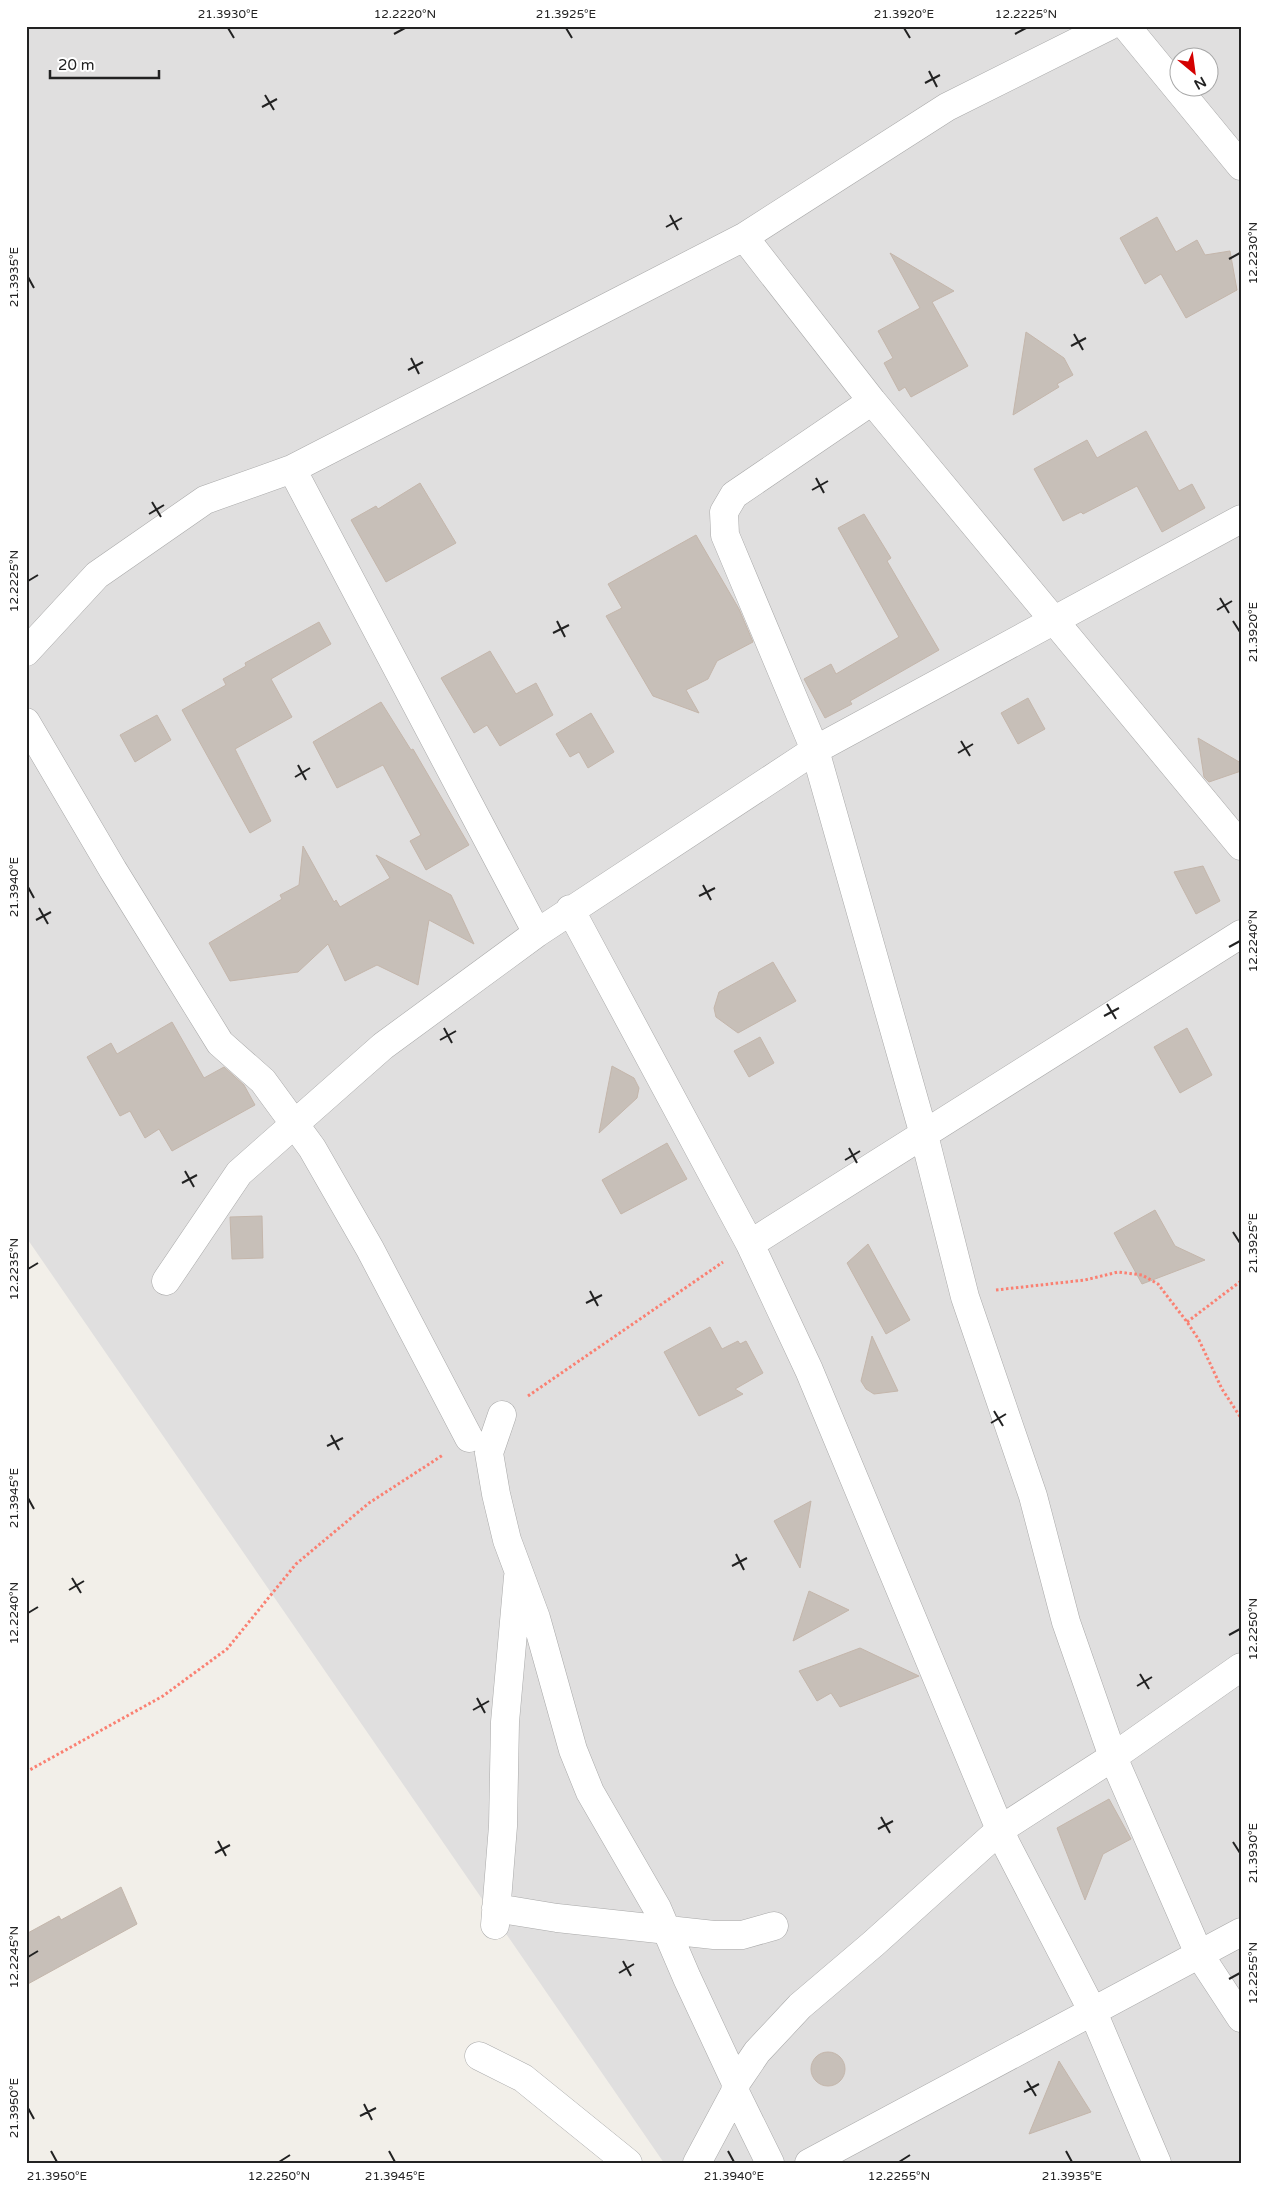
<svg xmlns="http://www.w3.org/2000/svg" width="1267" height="2189" font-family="'Varela Round',sans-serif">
<rect width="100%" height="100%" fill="#f2efe9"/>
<path fill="#e0dfdf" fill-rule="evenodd" d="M 26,26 L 1241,26 L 1241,2163 L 664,2163 L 26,1237 ZM 1180,58 L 1210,58 L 1210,88 L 1180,88 Z"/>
<path fill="#c7bfb8" stroke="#c4b6ab" d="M 1157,217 L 1176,252 L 1197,240 L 1205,255 L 1230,251 L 1237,290 L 1186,318 L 1161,274 L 1145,284 L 1120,238 Z
M 890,253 L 954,291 L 932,302 L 968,366 L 911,397 L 905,387 L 899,391 L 884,363 L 893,358 L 878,331 L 920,308 Z
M 1026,332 L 1064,358 L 1073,375 L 1057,384 L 1059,387 L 1013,415 Z
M 1146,431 L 1179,491 L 1192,484 L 1205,508 L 1162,532 L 1137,486 L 1083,514 L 1081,512 L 1063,521 L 1034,469 L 1087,440 L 1097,458 Z
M 420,483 L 456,543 L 386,582 L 351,520 L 376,506 L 378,509 Z
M 864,514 L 891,558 L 887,561 L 939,650 L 850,701 L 852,704 L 825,718 L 804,679 L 831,664 L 836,674 L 899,637 L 838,528 Z
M 696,535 L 739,609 L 753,642 L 717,661 L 708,679 L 686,690 L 699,713 L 653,696 L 606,616 L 622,608 L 608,584 Z
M 319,622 L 331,644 L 271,679 L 292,717 L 235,749 L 271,821 L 250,833 L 182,710 L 226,685 L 223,679 L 246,666 L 245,663 Z
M 490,651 L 516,694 L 536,683 L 553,715 L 500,746 L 487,725 L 474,733 L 441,678 Z
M 1028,698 L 1045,729 L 1018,744 L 1001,713 Z
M 381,702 L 411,750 L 413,749 L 469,845 L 426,870 L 410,841 L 421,835 L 383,765 L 337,788 L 313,742 Z
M 591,713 L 614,752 L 588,768 L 579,752 L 570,757 L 556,734 Z
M 157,715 L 171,740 L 135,762 L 120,735 Z
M 1198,738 L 1241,763 L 1241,771 L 1209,782 L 1204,777 Z
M 303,846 L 334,902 L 336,900 L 340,907 L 390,878 L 376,855 L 451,895 L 474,944 L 429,920 L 418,985 L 377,965 L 345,981 L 328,944 L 298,972 L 230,981 L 209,943 L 282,899 L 280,895 L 299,885 Z
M 1203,866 L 1220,901 L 1196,914 L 1174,872 Z
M 773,962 L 796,1001 L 738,1033 L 716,1017 L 714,1008 L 719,992 Z
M 172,1022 L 204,1078 L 224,1067 L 244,1085 L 255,1105 L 172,1151 L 159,1129 L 145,1138 L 130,1111 L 120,1116 L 87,1057 L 111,1043 L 117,1054 Z
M 1187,1028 L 1212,1075 L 1180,1093 L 1154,1047 Z
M 760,1037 L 774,1063 L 749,1077 L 734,1051 Z
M 612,1066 L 634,1078 L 639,1088 L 637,1098 L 599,1133 Z
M 667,1143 L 687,1179 L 621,1214 L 602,1180 Z
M 1155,1210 L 1175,1246 L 1205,1260 L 1142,1284 L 1114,1233 Z
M 262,1216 L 263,1258 L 232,1259 L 230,1217 Z
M 868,1244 L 910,1320 L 886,1334 L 847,1263 Z
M 710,1327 L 722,1349 L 738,1341 L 740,1344 L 746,1341 L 763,1373 L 735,1389 L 743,1394 L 699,1416 L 664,1352 Z
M 872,1336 L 898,1391 L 874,1394 L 866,1389 L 861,1381 Z
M 811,1501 L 800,1568 L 774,1521 Z
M 809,1591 L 849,1610 L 793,1641 Z
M 860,1648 L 919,1676 L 840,1707 L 831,1693 L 817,1701 L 799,1671 Z
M 1109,1799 L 1131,1839 L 1103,1854 L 1085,1900 L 1057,1828 Z
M 121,1887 L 137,1924 L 26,1985 L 26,1934 L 59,1916 L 61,1920 Z
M811 2069a17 17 0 1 1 34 0a17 17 0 1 1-34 0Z
M 1059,2061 L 1091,2112 L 1029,2134 Z"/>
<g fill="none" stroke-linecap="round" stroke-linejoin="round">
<g stroke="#a9a9a9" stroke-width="29">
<path id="street" d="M 1126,26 L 1241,166
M 744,237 L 872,401 L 1241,846
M 872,401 L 734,495 L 724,512 L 725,535 L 815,750 L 924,1135 L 965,1297 L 1033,1496 L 1066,1622 L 1113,1757 L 1199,1954 L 1241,2018
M 292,469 L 537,933
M 26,652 L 97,575 L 205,500 L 292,469 L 744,237 L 947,107 L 1109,26
M 26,722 L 113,870 L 220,1043 L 263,1081 L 312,1148 L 370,1249 L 469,1438
M 570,909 L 750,1244 L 809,1370 L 1006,1844 L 1093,2012 L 1157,2163
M 750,1244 L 1241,934
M 166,1281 L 239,1173 L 383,1046 L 537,933 L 815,750 L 1241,519
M 502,1415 L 489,1453 L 496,1494 L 507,1540 L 536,1618 L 573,1750 L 590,1792 L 657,1908 L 687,1978 L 736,2083
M 496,1908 L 557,1918 L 714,1935 L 742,1935 L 774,1926
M 495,1925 L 503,1826 L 505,1722 L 518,1577
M 479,2056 L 523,2078 L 628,2163
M 697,2163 L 735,2092
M 770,2163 L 735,2092 L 736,2083 L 757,2052 L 800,2006 L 873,1944 L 1001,1829 L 1113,1757 L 1241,1667
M 809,2163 L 1241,1932"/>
</g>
<path stroke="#fa8072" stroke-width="3" stroke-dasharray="2.5 2.5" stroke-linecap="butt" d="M 996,1290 L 1085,1280 L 1118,1272 L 1142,1275 L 1158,1284 L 1187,1322 L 1199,1340 L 1222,1389 L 1241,1418
M 1187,1322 L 1241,1281
M 528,1396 L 723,1262
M 26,1772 L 163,1696 L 227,1649 L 296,1564 L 369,1503 L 443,1455"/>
<use href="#street" stroke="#fff" stroke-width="28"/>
</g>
<path fill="none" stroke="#222" stroke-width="2" d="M 228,28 L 234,38M 566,28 L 572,38M 904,28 L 910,38M 394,34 L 405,28M 1015,34 L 1026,28M 929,71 L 937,87M 925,83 L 940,75M 265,95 L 274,110M 262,107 L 277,99M 670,215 L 678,230M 666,227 L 682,218M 1229,259 L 1240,253M 28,277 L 34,288M 1074,334 L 1083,350M 1071,346 L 1086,338M 411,358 L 419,374M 408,370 L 423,362M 816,478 L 824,493M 812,490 L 828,481M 152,502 L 161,517M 149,514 L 164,505M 28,581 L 38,575M 1220,598 L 1229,613M 1217,610 L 1232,601M 557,621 L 565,637M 1233,621 L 1240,632M 553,633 L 569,625M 961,741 L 970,756M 958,753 L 973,744M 298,765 L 306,780M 295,777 L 310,768M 703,885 L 711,900M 28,887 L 34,898M 699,896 L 715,888M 39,908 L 48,924M 36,920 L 51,912M 1229,947 L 1240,941M 1107,1004 L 1116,1019M 1104,1016 L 1119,1008M 444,1028 L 452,1043M 440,1040 L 456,1031M 849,1148 L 857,1163M 845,1160 L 860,1151M 185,1171 L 194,1187M 182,1183 L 197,1175M 1233,1232 L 1240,1243M 28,1269 L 38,1263M 590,1291 L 598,1306M 586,1303 L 602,1295M 994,1411 L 1003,1426M 991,1423 L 1006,1414M 331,1435 L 339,1450M 327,1446 L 343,1438M 28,1498 L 34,1509M 736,1554 L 744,1570M 732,1566 L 747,1558M 72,1578 L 81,1593M 69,1590 L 84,1581M 28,1613 L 38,1607M 1229,1635 L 1240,1629M 1140,1674 L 1149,1689M 1137,1686 L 1152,1677M 477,1698 L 485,1713M 473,1710 L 489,1701M 881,1817 L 890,1833M 878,1829 L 893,1821M 218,1841 L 226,1856M 1233,1842 L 1240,1853M 215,1853 L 230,1845M 28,1957 L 38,1951M 623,1961 L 631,1976M 619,1973 L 634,1964M 1229,1979 L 1240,1973M 1027,2081 L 1036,2096M 1024,2092 L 1039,2084M 364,2104 L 372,2120M 28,2108 L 34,2119M 360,2116 L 376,2108M 51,2151 L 57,2162M 389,2151 L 395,2162M 728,2151 L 734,2162M 1066,2151 L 1072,2162M 279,2162 L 290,2155M 899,2162 L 910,2155"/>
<rect width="1267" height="2189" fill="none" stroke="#ffffff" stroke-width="55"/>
<g transform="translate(1194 72) rotate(151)"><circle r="24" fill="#ffffff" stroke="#a7a7a7"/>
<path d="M0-4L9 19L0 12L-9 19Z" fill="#d40000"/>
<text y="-8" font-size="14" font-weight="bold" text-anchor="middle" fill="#222222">N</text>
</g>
<path d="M50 70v8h109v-8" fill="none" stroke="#222222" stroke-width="2.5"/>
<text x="58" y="70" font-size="15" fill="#222222" stroke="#ffffff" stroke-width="4" paint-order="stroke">20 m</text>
<rect x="28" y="28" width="1212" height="2134" fill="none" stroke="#222" stroke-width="2"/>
<g font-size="12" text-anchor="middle" fill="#222">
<text x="228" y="18">21.3930°E</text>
<text x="405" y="18">12.2220°N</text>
<text x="566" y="18">21.3925°E</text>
<text x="904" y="18">21.3920°E</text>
<text x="1026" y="18">12.2225°N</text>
<text transform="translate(1253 253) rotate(-90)" y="4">12.2230°N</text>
<text transform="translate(14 277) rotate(-90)" y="4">21.3935°E</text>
<text transform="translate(14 581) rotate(-90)" y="4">12.2225°N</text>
<text transform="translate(1253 632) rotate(-90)" y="4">21.3920°E</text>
<text transform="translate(14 887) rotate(-90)" y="4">21.3940°E</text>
<text transform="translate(1253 941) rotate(-90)" y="4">12.2240°N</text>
<text transform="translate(1253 1243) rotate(-90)" y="4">21.3925°E</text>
<text transform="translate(14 1269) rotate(-90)" y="4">12.2235°N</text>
<text transform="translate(14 1498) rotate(-90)" y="4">21.3945°E</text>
<text transform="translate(14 1613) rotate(-90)" y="4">12.2240°N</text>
<text transform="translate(1253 1629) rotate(-90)" y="4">12.2250°N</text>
<text transform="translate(1253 1853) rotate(-90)" y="4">21.3930°E</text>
<text transform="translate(14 1957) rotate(-90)" y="4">12.2245°N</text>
<text transform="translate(1253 1973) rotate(-90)" y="4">12.2255°N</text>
<text transform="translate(14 2108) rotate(-90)" y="4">21.3950°E</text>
<text x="57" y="2180">21.3950°E</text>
<text x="279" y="2180">12.2250°N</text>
<text x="395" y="2180">21.3945°E</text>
<text x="734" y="2180">21.3940°E</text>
<text x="899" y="2180">12.2255°N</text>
<text x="1072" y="2180">21.3935°E</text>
</g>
</svg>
